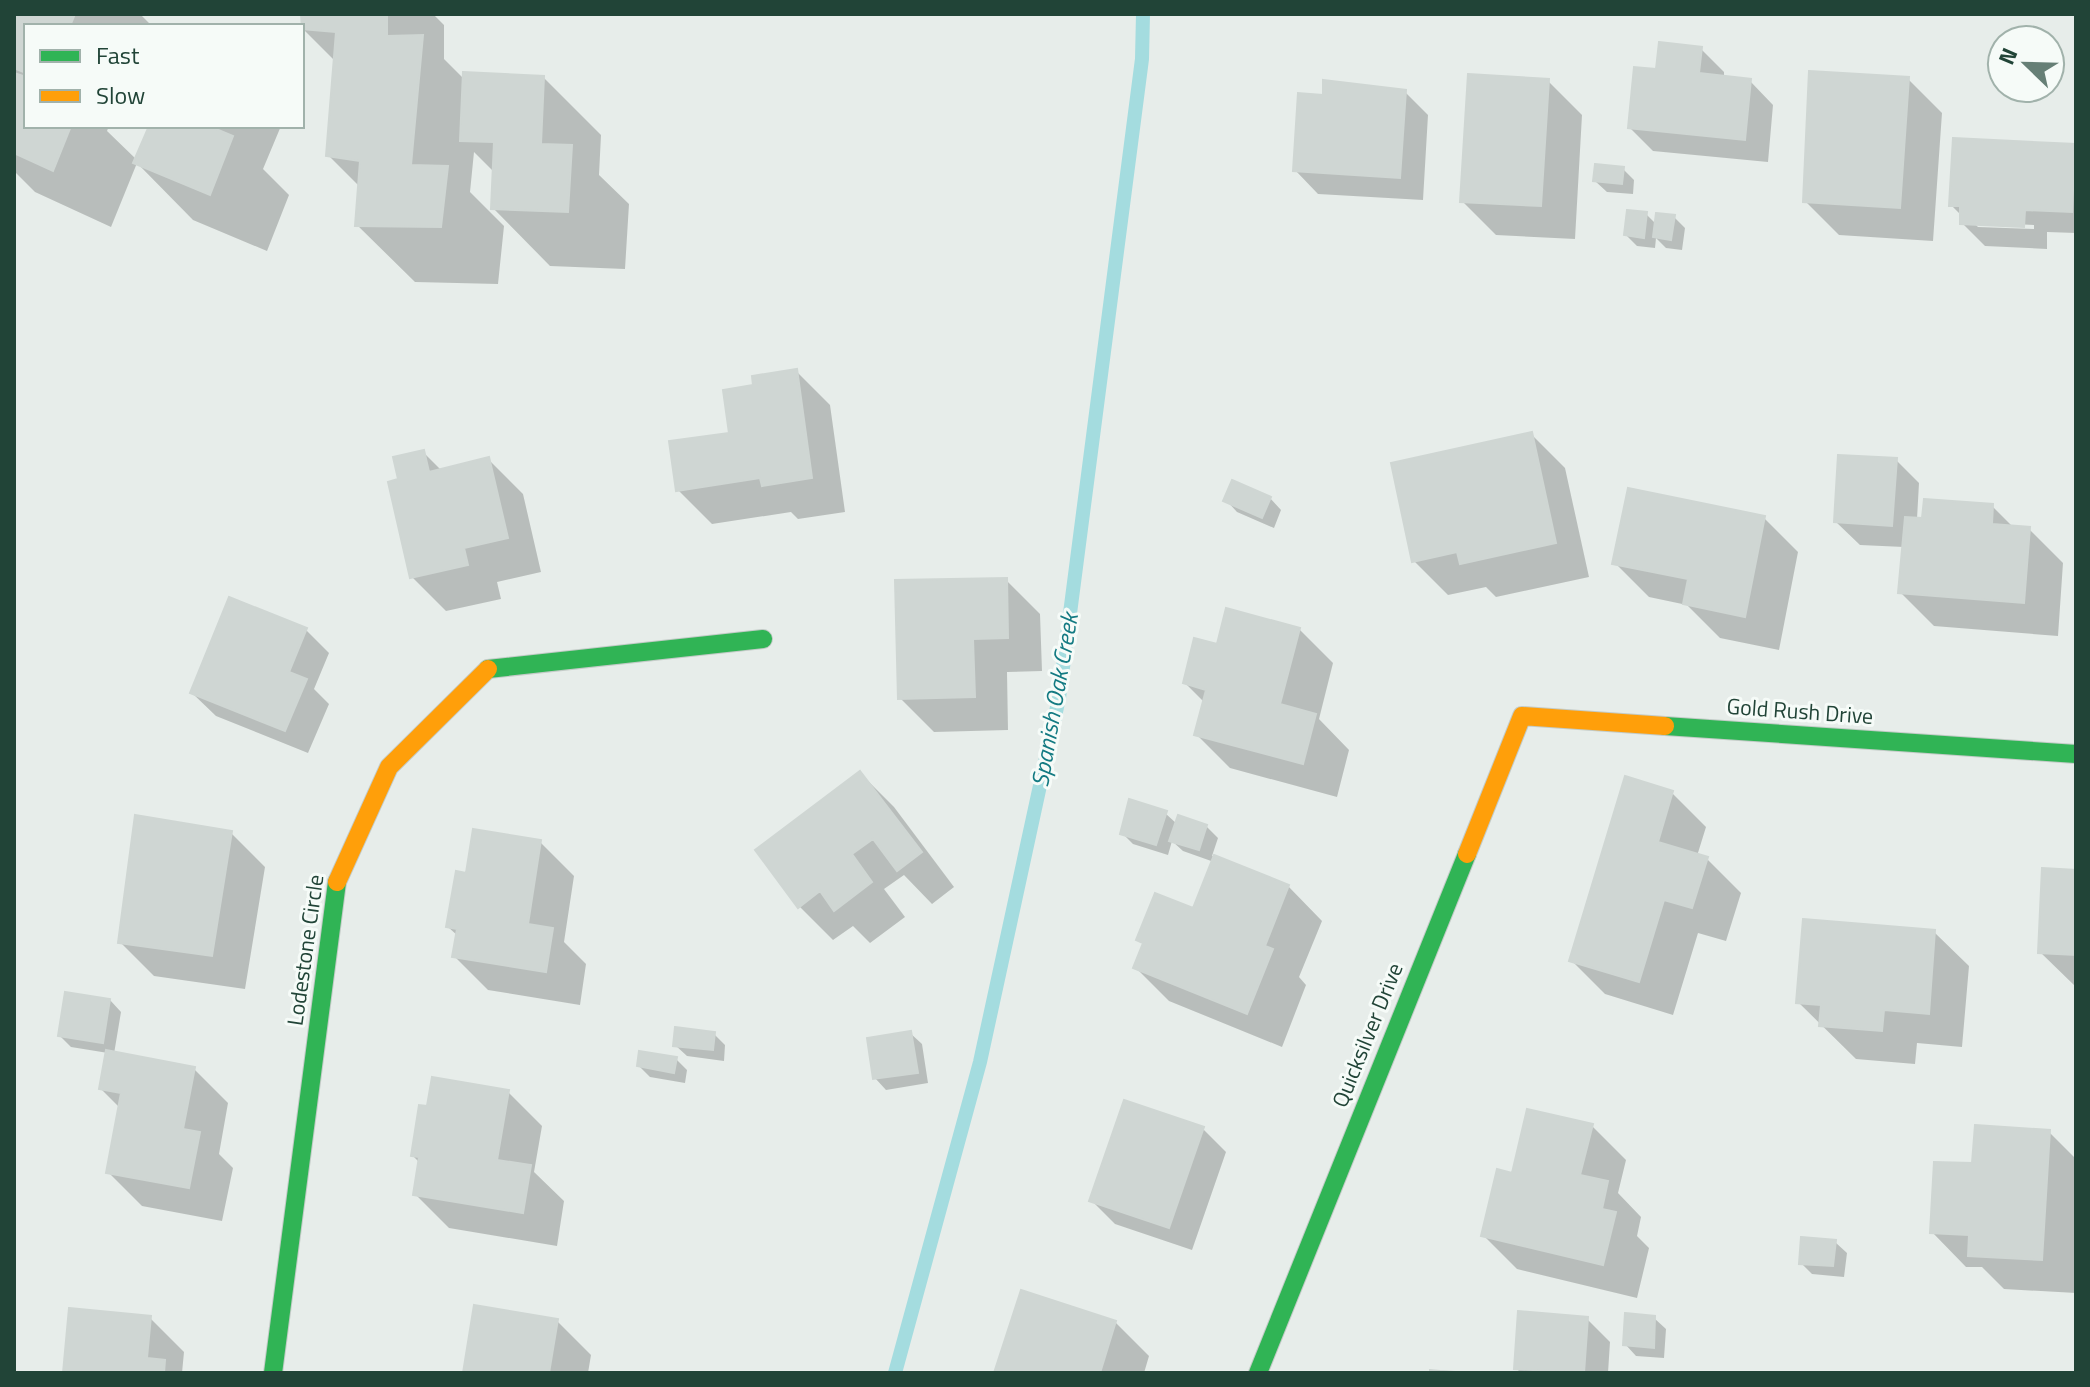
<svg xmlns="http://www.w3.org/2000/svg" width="2090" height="1387" font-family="'Titillium Web',sans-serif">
<rect width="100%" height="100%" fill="#e7edea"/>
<path fill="#0003" fill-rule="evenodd" d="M 14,14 L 140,14 L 152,26 L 26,26 L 26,126 L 109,126 L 107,131 L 137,160 L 151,126 L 281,126 L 263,169 L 289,195 L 267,251 L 193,220 L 137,163 L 111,227 L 35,192 L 14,171 Z
M 303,14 L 433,14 L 444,25 L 444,59 L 465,80 L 544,78 L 601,135 L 599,175 L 629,204 L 625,269 L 550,266 L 493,208 L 495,173 L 474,152 L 470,192 L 504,226 L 498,284 L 415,282 L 357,225 L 360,187 L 328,155 L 336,62 L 302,28 Z
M 1701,49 L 1724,72 L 1724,78 L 1750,81 L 1773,105 L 1768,162 L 1653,151 L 1630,128 L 1658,71 Z
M 1908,79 L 1942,113 L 1933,241 L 1839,235 L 1805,201 Z
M 1548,81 L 1582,115 L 1575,239 L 1496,235 L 1462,201 Z
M 1325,82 L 1405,92 L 1428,115 L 1423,200 L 1318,194 L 1295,170 L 1325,97 Z
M 2075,146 L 2076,233 L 2047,232 L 2047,249 L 1985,246 L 1962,223 L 1962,216 L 1951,205 ZM 1973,222 L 2034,225 L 2034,229 L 1978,227 Z
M 1623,169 L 1634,180 L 1633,194 L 1607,192 L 1595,181 Z
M 1646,214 L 1656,224 L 1674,217 L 1685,228 L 1682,250 L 1666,248 L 1656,238 L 1655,248 L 1637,246 L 1626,235 Z
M 796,371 L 830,405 L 845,512 L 798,519 L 791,512 L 712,524 L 678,490 L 731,434 L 756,387 Z
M 1531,434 L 1565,468 L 1589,577 L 1496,597 L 1486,587 L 1448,595 L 1414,561 Z
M 423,452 L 442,471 L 489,460 L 523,494 L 541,572 L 497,582 L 501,599 L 446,611 L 412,577 L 401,480 Z
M 1896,460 L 1919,483 L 1917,519 L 1992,506 L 2013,527 L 2029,529 L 2063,563 L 2058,636 L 1934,626 L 1900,592 L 1904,547 L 1860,545 L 1836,522 Z
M 1270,498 L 1281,510 L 1274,528 L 1237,512 L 1226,500 Z
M 1764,518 L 1798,552 L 1779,650 L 1720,638 L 1687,605 L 1649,597 L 1615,563 Z
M 1006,580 L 1040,614 L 1042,671 L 1007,672 L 1008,730 L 934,732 L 900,698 Z
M 1299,629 L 1333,663 L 1319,719 L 1349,750 L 1337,797 L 1230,768 L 1196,734 L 1205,703 L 1185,683 L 1218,647 Z
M 306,630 L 329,653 L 314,689 L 329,704 L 308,753 L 216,716 L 192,693 Z
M 860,773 L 894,807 L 954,887 L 932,904 L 904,875 L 884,889 L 905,917 L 870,943 L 853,926 L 833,940 L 799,906 Z
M 1672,793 L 1706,827 L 1697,856 L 1707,859 L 1741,893 L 1726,941 L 1698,933 L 1673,1015 L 1605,994 L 1571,960 Z
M 1165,813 L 1177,824 L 1206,826 L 1218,838 L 1212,856 L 1288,886 L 1322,921 L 1299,977 L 1306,985 L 1282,1047 L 1169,1001 L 1135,967 L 1144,945 L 1139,939 L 1194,911 L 1214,862 L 1183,851 L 1172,841 L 1168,855 L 1133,844 L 1122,833 Z
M 231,833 L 265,867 L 245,989 L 154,976 L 120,942 Z
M 540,842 L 574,876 L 564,942 L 586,964 L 580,1005 L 488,990 L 454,956 L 458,936 L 448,927 L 468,875 Z
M 2076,872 L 2076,987 L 2040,952 Z
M 1934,932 L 1969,966 L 1962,1047 L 1917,1043 L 1915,1064 L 1856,1059 L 1798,1002 Z
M 110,1000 L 121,1012 L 114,1054 L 194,1069 L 228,1103 L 219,1154 L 233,1168 L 222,1221 L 142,1206 L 108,1172 L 120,1108 L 101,1089 L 108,1053 L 71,1047 L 60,1036 Z
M 910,1033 L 922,1044 L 928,1083 L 886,1090 L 875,1078 Z
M 714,1034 L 725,1045 L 724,1061 L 687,1056 L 675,1045 Z
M 676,1059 L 687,1070 L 685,1083 L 650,1077 L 639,1066 Z
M 508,1092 L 542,1126 L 534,1172 L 564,1201 L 557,1246 L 449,1228 L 415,1194 L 420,1163 L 413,1156 L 429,1108 Z
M 1592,1126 L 1626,1160 L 1618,1193 L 1641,1217 L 1637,1236 L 1649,1248 L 1637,1298 L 1517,1269 L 1483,1235 L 1513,1175 Z
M 1203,1129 L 1226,1152 L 1192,1250 L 1115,1224 L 1091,1200 Z
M 2049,1132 L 2076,1159 L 2076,1293 L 2004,1289 L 1982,1267 L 1966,1267 L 1932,1232 L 1974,1165 Z
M 1835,1242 L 1847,1253 L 1844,1277 L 1812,1274 L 1801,1263 Z
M 150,1318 L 184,1352 L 182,1373 L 65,1373 Z
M 1654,1318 L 1666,1329 L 1664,1358 L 1636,1356 L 1625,1344 Z
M 1587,1319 L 1610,1342 L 1608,1373 L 1521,1373 L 1516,1368 Z
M 557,1321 L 591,1355 L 588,1373 L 465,1373 Z
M 1115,1322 L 1149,1356 L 1144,1373 L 996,1373 Z"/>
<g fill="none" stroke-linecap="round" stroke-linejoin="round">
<path stroke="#a4dcdf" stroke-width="14" d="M 895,1373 L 980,1062 L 1059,698 L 1142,59 L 1143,14"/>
</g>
<path fill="#cfd6d3" stroke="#cfd6d3" stroke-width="2" d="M 14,14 L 75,14 L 70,26 L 26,26 L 26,73 L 14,68 Z
M 301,14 L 387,14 L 387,36 L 423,35 L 411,165 L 448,166 L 441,227 L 355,226 L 360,161 L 326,156 L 336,32 L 302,29 Z
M 1659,42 L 1702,47 L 1699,73 L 1751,79 L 1745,140 L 1628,128 L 1634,67 L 1656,69 Z
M 1809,71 L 1909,77 L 1900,208 L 1803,202 Z
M 463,72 L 544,76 L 541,144 L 572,145 L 568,212 L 491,209 L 494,142 L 460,141 Z
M 14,73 L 26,77 L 26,126 L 71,126 L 53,171 L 14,153 Z
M 1468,74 L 1549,79 L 1541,206 L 1460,202 Z
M 1323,80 L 1406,90 L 1400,178 L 1293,171 L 1298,93 L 1323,95 Z
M 149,126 L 209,126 L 233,136 L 210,195 L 133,163 Z
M 1953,138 L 2075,144 L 2072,212 L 2025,210 L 2024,227 L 1960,224 L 1960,206 L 1949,206 Z
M 1595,164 L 1624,167 L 1622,184 L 1593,181 Z
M 1627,210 L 1647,212 L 1644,238 L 1624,235 Z
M 1656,213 L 1675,215 L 1671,240 L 1653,237 Z
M 797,369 L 812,478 L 762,486 L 760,478 L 676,491 L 669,441 L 729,433 L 723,390 L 753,385 L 752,376 Z
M 1532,432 L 1556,543 L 1460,564 L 1457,552 L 1412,562 L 1391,463 Z
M 424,450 L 429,472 L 489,457 L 508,538 L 464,548 L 468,565 L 410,578 L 388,482 L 398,479 L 393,457 Z
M 1838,455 L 1897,458 L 1892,526 L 1834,522 Z
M 1232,480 L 1271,497 L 1262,518 L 1223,501 Z
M 1628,488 L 1765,516 L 1745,617 L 1683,604 L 1688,579 L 1612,564 Z
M 1924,499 L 1993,504 L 1992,524 L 2030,527 L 2024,603 L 1898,593 L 1905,517 L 1922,518 Z
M 1007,578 L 1008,638 L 973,639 L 975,697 L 898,699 L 895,580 Z
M 229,597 L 307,628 L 289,672 L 307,679 L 285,731 L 190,693 Z
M 1226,608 L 1300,628 L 1280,704 L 1316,714 L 1303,764 L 1194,735 L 1206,690 L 1183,683 L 1194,638 L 1217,644 Z
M 860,771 L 922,852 L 897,871 L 873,839 L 852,854 L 872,882 L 834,911 L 820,891 L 798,908 L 755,850 Z
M 1625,776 L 1673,791 L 1658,842 L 1708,857 L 1692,908 L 1664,900 L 1639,982 L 1569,961 Z
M 1129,799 L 1167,811 L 1156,845 L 1120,834 Z
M 135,815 L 232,831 L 212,956 L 118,943 Z
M 1178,815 L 1207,825 L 1199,850 L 1169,841 Z
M 473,829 L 541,840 L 528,924 L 553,928 L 546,972 L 452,957 L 457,929 L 446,927 L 456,871 L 466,873 Z
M 1214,855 L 1289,885 L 1265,946 L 1273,949 L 1247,1014 L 1133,968 L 1143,943 L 1136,940 L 1155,893 L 1193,908 Z
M 2042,868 L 2076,870 L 2076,955 L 2038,953 Z
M 1803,919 L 1935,930 L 1929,1014 L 1884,1010 L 1882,1031 L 1819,1026 L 1821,1005 L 1796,1003 Z
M 65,992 L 110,999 L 103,1043 L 58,1036 Z
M 675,1027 L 715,1032 L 713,1050 L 673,1046 Z
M 911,1031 L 918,1073 L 873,1079 L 867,1038 Z
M 106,1050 L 195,1067 L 183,1129 L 200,1132 L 189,1188 L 106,1173 L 121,1093 L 99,1089 Z
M 639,1051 L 677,1057 L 674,1073 L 637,1066 Z
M 432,1077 L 509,1090 L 497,1160 L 531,1165 L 523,1213 L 413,1195 L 419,1157 L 411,1156 L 419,1105 L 427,1106 Z
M 1124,1100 L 1204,1127 L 1169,1228 L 1089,1201 Z
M 1527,1109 L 1593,1124 L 1580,1175 L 1608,1181 L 1602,1209 L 1616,1212 L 1603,1265 L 1481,1236 L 1497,1169 L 1512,1173 Z
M 1975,1125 L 2050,1130 L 2042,1260 L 1968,1256 L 1969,1235 L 1930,1233 L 1934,1162 L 1972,1163 Z
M 1801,1237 L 1836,1240 L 1833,1266 L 1799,1264 Z
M 1021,1290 L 1116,1321 L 1100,1373 L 994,1373 Z
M 474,1305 L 558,1319 L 549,1373 L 463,1373 Z
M 69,1308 L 151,1316 L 147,1358 L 165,1360 L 164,1373 L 63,1373 Z
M 1518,1311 L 1588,1317 L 1584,1373 L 1514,1369 Z
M 1625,1313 L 1655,1316 L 1654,1348 L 1623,1345 Z
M 1430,1370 L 1440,1371 L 1470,1373 L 1430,1373 Z"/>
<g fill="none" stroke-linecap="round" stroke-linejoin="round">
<g stroke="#c3cbc7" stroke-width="20">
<path id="fast" d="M 488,669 L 763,639
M 1665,726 L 2076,754
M 273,1373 L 337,882
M 1258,1373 L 1467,854"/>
</g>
<g stroke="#c3cbc7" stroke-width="20">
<path id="slow" d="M 1467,854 L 1522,716 L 1665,726
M 337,882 L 389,767 L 488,669"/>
</g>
<use href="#fast" stroke="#30b455" stroke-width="18"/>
<use href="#slow" stroke="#ff9f0a" stroke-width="18"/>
</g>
<g text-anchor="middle" stroke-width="6" stroke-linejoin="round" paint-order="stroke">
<g font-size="22" fill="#214437" stroke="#f6fbf8">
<text transform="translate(1800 711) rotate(4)" y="8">Gold Rush Drive</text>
<text transform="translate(305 950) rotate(-82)" y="8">Lodestone Circle</text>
<text transform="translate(1367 1035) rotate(-68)" y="8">Quicksilver Drive</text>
</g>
<g font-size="24" font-style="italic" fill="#137a82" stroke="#f6fbf8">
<text transform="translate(1055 700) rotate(-80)" y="8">Spanish Oak Creek</text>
</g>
</g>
<rect width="2090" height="1387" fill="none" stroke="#214437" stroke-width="32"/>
<rect x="24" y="24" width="280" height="104" fill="#f6fbf8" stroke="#a1b2ab" stroke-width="2"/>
<rect x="40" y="50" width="40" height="12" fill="#30b455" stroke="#a1b2ab" stroke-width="2"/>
<text x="96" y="64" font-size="24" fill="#214437">Fast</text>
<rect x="40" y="90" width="40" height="12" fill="#ff9f0a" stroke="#a1b2ab" stroke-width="2"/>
<text x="96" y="104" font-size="24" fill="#214437">Slow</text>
<g transform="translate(2026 64) rotate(293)"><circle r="38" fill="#f6fbf8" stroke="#a1b2ab" stroke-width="2"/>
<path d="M0-6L14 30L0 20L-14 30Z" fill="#667f76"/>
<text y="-12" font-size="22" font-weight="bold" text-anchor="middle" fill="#214437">N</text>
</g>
</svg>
